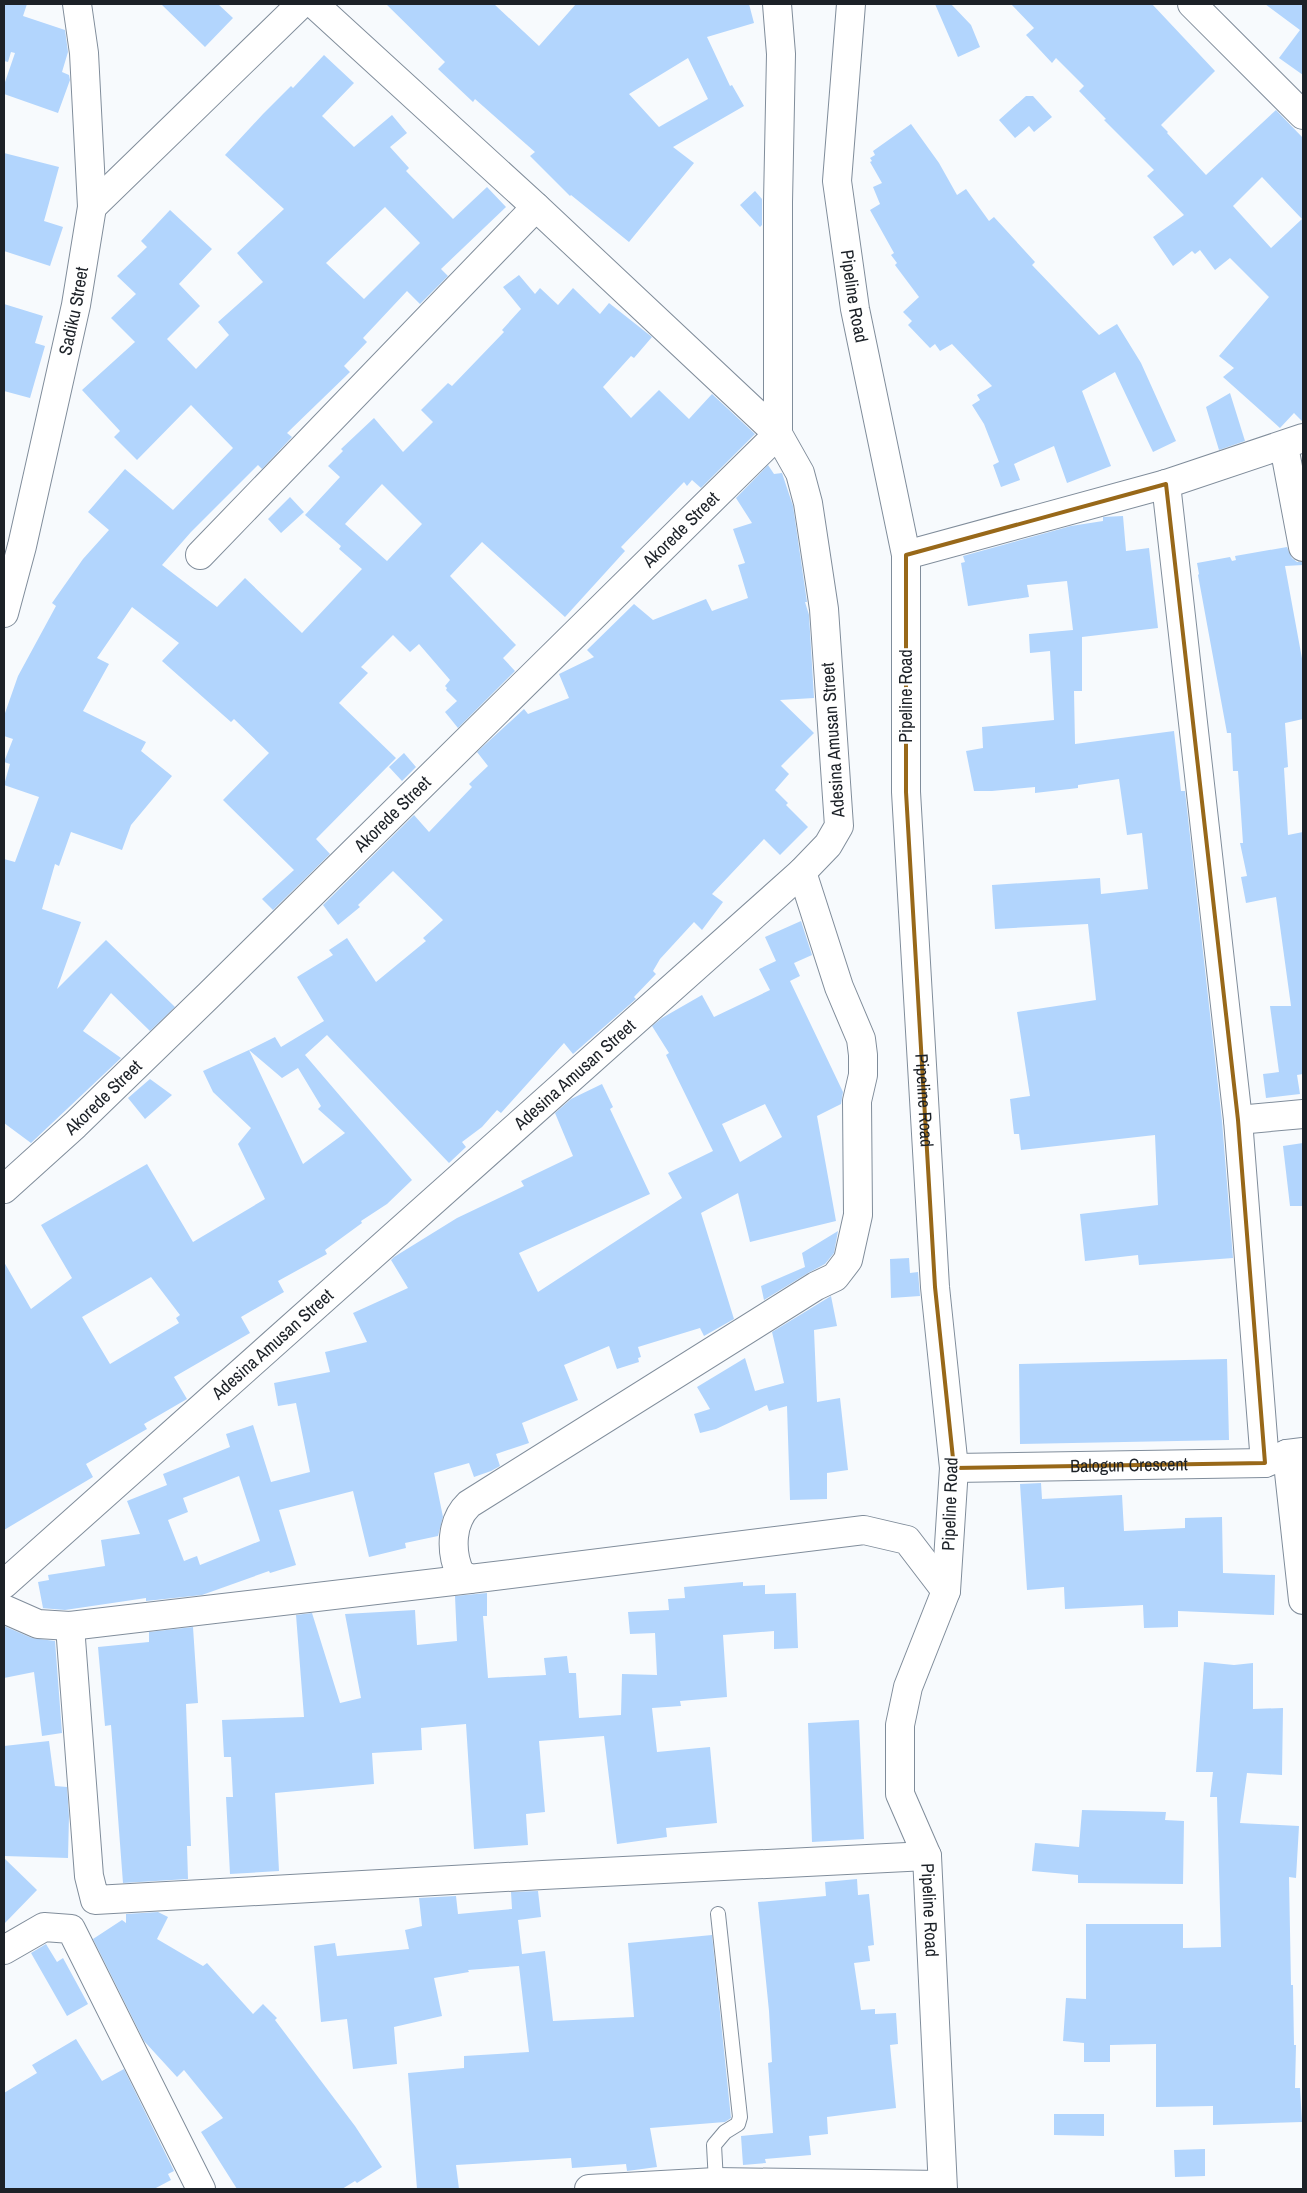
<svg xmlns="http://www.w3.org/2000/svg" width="1307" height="2193" font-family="'Archivo Narrow',sans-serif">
<rect width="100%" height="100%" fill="#f7fafd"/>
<path fill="#b2d5fd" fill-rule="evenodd" d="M 4,4 L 27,4 L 23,16 L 65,30 L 68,52 L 62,72 L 69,75 L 70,80 L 58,113 L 4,94 L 4,85 L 15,53 L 11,52 L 8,62 L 4,61 Z
M 161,4 L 218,4 L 233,18 L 205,47 Z
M 386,4 L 494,4 L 539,46 L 576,4 L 749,4 L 754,23 L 707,37 L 730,86 L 732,85 L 744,106 L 673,147 L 694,163 L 629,242 L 571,195 L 570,196 L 530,156 L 535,152 L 475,99 L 473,102 L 438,69 L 445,62 ZM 688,58 L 708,99 L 659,127 L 629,94 Z
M 935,4 L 951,4 L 971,25 L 980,47 L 958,57 Z
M 1011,4 L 1152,4 L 1215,71 L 1161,125 L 1168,132 L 1167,133 L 1206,175 L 1276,110 L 1303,138 L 1303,422 L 1294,413 L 1280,428 L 1223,377 L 1234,368 L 1219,356 L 1269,297 L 1230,258 L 1215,270 L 1200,250 L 1195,254 L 1192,251 L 1173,266 L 1153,237 L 1184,215 L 1147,176 L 1154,170 L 1104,120 L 1106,119 L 1079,91 L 1084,86 L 1056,58 L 1052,63 L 1026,35 L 1034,28 ZM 1262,177 L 1302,219 L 1271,248 L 1233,206 Z
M 1265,4 L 1303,4 L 1303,75 L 1279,58 L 1300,30 Z
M 324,55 L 354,83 L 322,116 L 354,147 L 392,115 L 407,133 L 390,147 L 409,168 L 406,171 L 453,219 L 487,187 L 506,207 L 441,269 L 448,276 L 420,304 L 407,291 L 363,338 L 367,342 L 344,366 L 350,372 L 287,433 L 292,437 L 262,469 L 258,465 L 191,532 L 162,565 L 217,607 L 245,578 L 302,633 L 362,569 L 339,549 L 341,546 L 305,515 L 340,477 L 328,466 L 343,451 L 341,449 L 374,418 L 403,452 L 433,422 L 421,410 L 448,383 L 452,386 L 504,332 L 502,330 L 521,309 L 503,287 L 519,275 L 535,294 L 540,288 L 558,305 L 573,288 L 600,314 L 609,303 L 652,337 L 634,358 L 631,356 L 603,387 L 631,418 L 659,390 L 689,419 L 712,394 L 755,434 L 701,488 L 692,480 L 687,486 L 684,482 L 621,547 L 625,551 L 565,617 L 482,542 L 450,576 L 516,645 L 503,658 L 515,671 L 458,728 L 445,712 L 457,701 L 446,690 L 447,688 L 445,686 L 450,680 L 419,644 L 410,652 L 393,635 L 361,667 L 368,673 L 339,703 L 396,758 L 316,839 L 330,854 L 273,910 L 262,899 L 294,870 L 223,800 L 269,753 L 234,719 L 231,722 L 162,661 L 179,643 L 132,607 L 97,658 L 109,664 L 83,711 L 146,742 L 141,751 L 172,776 L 131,825 L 122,850 L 71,832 L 59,866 L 55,864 L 42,909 L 81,922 L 57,989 L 106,940 L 175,1007 L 150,1031 L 111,993 L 83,1031 L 121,1058 L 31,1143 L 4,1123 L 4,859 L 15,862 L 39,797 L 4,785 L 10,764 L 4,762 L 13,739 L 4,736 L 4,716 L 18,676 L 56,606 L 52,603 L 83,559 L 109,530 L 88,512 L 125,469 L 173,510 L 233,448 L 191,405 L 137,460 L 114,437 L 120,431 L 82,390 L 135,342 L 111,318 L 136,294 L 117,276 L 147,247 L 141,241 L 170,210 L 212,249 L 179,284 L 200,306 L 167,339 L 196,369 L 229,335 L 218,322 L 263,282 L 237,253 L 284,209 L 225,155 L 263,114 L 291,86 L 293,88 ZM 385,207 L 420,243 L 364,299 L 326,263 ZM 382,484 L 422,524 L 387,561 L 345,524 Z
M 1026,96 L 1033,96 L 1052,117 L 1034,132 L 1029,126 L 1015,138 L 999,120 Z
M 911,124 L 939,163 L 957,195 L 966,189 L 989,221 L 994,217 L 1035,262 L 1032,265 L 1099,335 L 1117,324 L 1141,363 L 1176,441 L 1153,452 L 1115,372 L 1082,391 L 1111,466 L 1067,483 L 1054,446 L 1014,464 L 1020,480 L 1001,487 L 993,465 L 999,462 L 984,424 L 972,405 L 980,400 L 977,395 L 992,386 L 952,344 L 940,351 L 935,344 L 930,348 L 908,325 L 912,321 L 903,312 L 919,297 L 895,265 L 897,263 L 891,255 L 894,253 L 870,210 L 880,204 L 873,187 L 882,183 L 870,162 L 872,161 L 870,158 L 875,155 L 873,151 Z
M 4,153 L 59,167 L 44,221 L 63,227 L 50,266 L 4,251 Z
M 755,191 L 762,199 L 762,225 L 760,227 L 740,205 Z
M 4,304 L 43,316 L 35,343 L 45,346 L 30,398 L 4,391 Z
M 1230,393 L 1245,441 L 1219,450 L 1206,407 Z
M 768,465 L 774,474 L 782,473 L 793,506 L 807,602 L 805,602 L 809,615 L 814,698 L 780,700 L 814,733 L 781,766 L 789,774 L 775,790 L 788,803 L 786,805 L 808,827 L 780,855 L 764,839 L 712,894 L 723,902 L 702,930 L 694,922 L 660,959 L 653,971 L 656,974 L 634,997 L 636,999 L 573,1054 L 564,1043 L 501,1113 L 497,1110 L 482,1127 L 462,1142 L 466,1147 L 449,1163 L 327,1035 L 305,1055 L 412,1180 L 387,1204 L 361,1221 L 362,1223 L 325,1250 L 327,1254 L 278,1281 L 284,1292 L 241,1317 L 250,1333 L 174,1377 L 187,1399 L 144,1424 L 147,1429 L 86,1464 L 93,1477 L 4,1530 L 4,1262 L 31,1309 L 72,1278 L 41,1225 L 147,1164 L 193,1242 L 265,1199 L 238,1144 L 251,1128 L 213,1092 L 203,1071 L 249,1050 L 303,1164 L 345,1133 L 318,1109 L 321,1106 L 298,1068 L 282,1078 L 249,1050 L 275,1037 L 281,1047 L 324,1021 L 297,977 L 333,955 L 329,950 L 347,938 L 376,982 L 426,941 L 423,938 L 443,920 L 393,871 L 358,905 L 360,907 L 338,925 L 323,905 L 414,815 L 429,832 L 472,787 L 469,784 L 488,766 L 477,752 L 524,709 L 528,714 L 569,698 L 559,674 L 594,657 L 587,650 L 634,604 L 653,620 L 706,599 L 712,611 L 748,598 L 738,565 L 745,563 L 733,529 L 752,523 L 736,498 ZM 151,1277 L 180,1315 L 176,1318 L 179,1323 L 110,1364 L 82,1317 Z
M 290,497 L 304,512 L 281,533 L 268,519 Z
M 1123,516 L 1126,551 L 1149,548 L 1158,628 L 1082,637 L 1082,691 L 1074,691 L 1075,744 L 1174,731 L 1181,791 L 1185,791 L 1222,1121 L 1233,1258 L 1139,1265 L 1138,1255 L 1085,1261 L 1080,1214 L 1158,1205 L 1155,1135 L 1021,1150 L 1019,1134 L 1014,1134 L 1010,1099 L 1030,1096 L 1017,1012 L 1096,1000 L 1088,924 L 995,929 L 992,885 L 1100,878 L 1101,894 L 1148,889 L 1142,833 L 1127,835 L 1119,779 L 1078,785 L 1078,788 L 1035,793 L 1035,787 L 992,791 L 974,791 L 966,751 L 983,748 L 982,727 L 1054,720 L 1050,651 L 1030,653 L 1029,634 L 1073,630 L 1067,581 L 1027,585 L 1029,597 L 968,606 L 961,563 L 965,562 L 963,556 L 1071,526 L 1103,521 L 1103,517 Z
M 1287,547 L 1292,558 L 1297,562 L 1303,562 L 1303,565 L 1285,566 L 1303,664 L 1303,719 L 1285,723 L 1288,767 L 1284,768 L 1288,835 L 1303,832 L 1303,1074 L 1297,1075 L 1300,1094 L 1266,1098 L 1263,1074 L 1279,1072 L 1270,1006 L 1291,1006 L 1276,897 L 1246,903 L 1241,877 L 1247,876 L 1240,843 L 1243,843 L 1238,771 L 1233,771 L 1231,733 L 1227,733 L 1198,575 L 1199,574 L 1197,563 L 1230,557 L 1232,561 L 1236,560 L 1235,556 Z
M 404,753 L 416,767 L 402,781 L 389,767 Z
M 801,921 L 812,955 L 794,963 L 800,976 L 790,981 L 843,1092 L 841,1104 L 817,1116 L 836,1221 L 750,1242 L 738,1193 L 701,1213 L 734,1319 L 704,1336 L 700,1328 L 638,1347 L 641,1357 L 638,1358 L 639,1362 L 617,1369 L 609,1346 L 564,1365 L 578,1400 L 522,1423 L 529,1443 L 496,1454 L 500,1466 L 491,1471 L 474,1477 L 469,1463 L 434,1473 L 443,1517 L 438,1536 L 405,1543 L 406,1548 L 369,1557 L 353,1491 L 279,1510 L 296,1565 L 270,1573 L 269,1571 L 202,1595 L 146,1601 L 146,1598 L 65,1610 L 41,1608 L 43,1608 L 38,1582 L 49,1580 L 48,1575 L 105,1566 L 101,1540 L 140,1534 L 127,1501 L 167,1485 L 163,1474 L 230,1447 L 226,1434 L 253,1425 L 271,1482 L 310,1472 L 296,1403 L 278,1406 L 274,1383 L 330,1372 L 325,1352 L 367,1342 L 353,1313 L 408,1288 L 391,1260 L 394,1257 L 457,1218 L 524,1186 L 521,1181 L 573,1156 L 555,1113 L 571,1099 L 602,1084 L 613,1107 L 610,1109 L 650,1194 L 519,1253 L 538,1292 L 682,1198 L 668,1173 L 713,1151 L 666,1055 L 669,1053 L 652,1026 L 662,1018 L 702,995 L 714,1017 L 770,990 L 759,969 L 776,961 L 765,937 ZM 765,1104 L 782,1137 L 740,1162 L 722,1124 ZM 239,1476 L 260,1541 L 200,1565 L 197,1556 L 184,1561 L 168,1520 L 188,1512 L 183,1498 Z
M 150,1079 L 172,1095 L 145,1119 L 128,1098 Z
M 1303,1143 L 1303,1206 L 1290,1206 L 1283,1146 Z
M 838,1231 L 834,1253 L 825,1264 L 808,1273 L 764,1300 L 761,1286 L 805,1267 L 802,1253 Z
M 909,1258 L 910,1273 L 918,1272 L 920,1296 L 891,1298 L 890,1259 Z
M 831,1296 L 837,1326 L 814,1330 L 817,1402 L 840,1398 L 848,1470 L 827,1473 L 827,1499 L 790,1500 L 787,1406 L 769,1411 L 767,1405 L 716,1429 L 700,1433 L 694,1414 L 710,1409 L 697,1387 L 745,1358 L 755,1391 L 784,1383 L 772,1332 Z
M 1227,1359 L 1229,1440 L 1020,1444 L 1019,1364 Z
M 1041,1483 L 1042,1499 L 1122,1495 L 1124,1531 L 1185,1528 L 1185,1518 L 1222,1517 L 1223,1573 L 1275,1575 L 1274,1615 L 1178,1611 L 1178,1627 L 1144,1628 L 1143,1605 L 1065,1609 L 1064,1587 L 1027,1590 L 1020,1484 Z
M 743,1582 L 743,1586 L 765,1585 L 765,1594 L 796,1593 L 798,1648 L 774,1649 L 774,1631 L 723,1635 L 727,1697 L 680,1701 L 681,1706 L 652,1708 L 657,1752 L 710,1747 L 717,1823 L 666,1828 L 667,1837 L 617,1844 L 604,1736 L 539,1741 L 545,1812 L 526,1814 L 528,1845 L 474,1849 L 466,1724 L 421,1728 L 422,1750 L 372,1753 L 374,1784 L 275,1793 L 279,1871 L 230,1874 L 226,1797 L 233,1797 L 231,1757 L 224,1757 L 222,1720 L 304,1717 L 296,1615 L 312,1613 L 340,1703 L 361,1698 L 345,1614 L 415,1610 L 417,1645 L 457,1641 L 455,1596 L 487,1593 L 487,1616 L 483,1616 L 488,1678 L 546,1675 L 544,1658 L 567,1656 L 569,1673 L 576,1673 L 579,1718 L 621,1715 L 622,1674 L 657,1675 L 655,1633 L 630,1634 L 628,1612 L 669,1610 L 668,1599 L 685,1598 L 684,1587 Z
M 4,1626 L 32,1638 L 55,1641 L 62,1733 L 42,1736 L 34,1672 L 4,1678 Z
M 193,1627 L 198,1703 L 186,1704 L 191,1846 L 187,1846 L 188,1879 L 123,1883 L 111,1725 L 105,1726 L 98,1647 L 149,1642 L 149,1632 Z
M 1204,1662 L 1234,1665 L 1253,1663 L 1253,1709 L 1283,1708 L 1282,1775 L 1247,1773 L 1240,1823 L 1299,1826 L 1296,1878 L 1289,1877 L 1291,1985 L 1293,1985 L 1294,2045 L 1296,2045 L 1295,2088 L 1300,2088 L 1302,2122 L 1213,2125 L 1213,2106 L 1156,2107 L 1156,2044 L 1110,2045 L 1110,2062 L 1084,2062 L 1084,2043 L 1063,2041 L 1066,1998 L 1086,1999 L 1086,1924 L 1183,1924 L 1183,1948 L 1221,1947 L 1217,1797 L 1210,1797 L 1213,1772 L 1196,1772 Z
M 859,1720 L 864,1839 L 812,1842 L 808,1723 Z
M 49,1741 L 55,1786 L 67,1787 L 69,1816 L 68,1858 L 4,1856 L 4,1746 Z
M 1082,1810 L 1166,1812 L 1165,1820 L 1184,1821 L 1183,1884 L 1078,1883 L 1078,1875 L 1032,1871 L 1035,1843 L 1079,1847 Z
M 4,1858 L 37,1890 L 4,1924 Z
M 857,1879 L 858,1895 L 869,1894 L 874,1945 L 868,1946 L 870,1961 L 854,1963 L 861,2010 L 875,2009 L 875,2014 L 896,2013 L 898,2044 L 890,2045 L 896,2108 L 827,2117 L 828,2134 L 809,2136 L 811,2155 L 765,2159 L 766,2163 L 743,2165 L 741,2136 L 773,2133 L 768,2063 L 772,2062 L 769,2011 L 758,1902 L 826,1896 L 825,1882 Z
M 538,1891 L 541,1917 L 518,1920 L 522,1954 L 545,1951 L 553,2021 L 634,2017 L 628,1943 L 712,1935 L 731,2118 L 725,2122 L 650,2128 L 657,2167 L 627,2171 L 626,2164 L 572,2168 L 571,2158 L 456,2165 L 459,2189 L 417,2189 L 408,2073 L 464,2068 L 464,2056 L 529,2052 L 519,1966 L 468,1970 L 469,1972 L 434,1978 L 442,2016 L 394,2027 L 397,2064 L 353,2069 L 347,2019 L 321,2022 L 314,1946 L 335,1943 L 337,1956 L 409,1949 L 405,1930 L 422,1926 L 419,1898 L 456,1896 L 458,1914 L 512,1909 L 511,1892 Z
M 158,1912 L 168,1917 L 157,1939 L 203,1966 L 207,1963 L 253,2014 L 263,2004 L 277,2018 L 275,2020 L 355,2126 L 382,2167 L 357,2183 L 355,2181 L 342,2189 L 237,2189 L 201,2132 L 223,2118 L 184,2070 L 177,2077 L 144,2041 L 93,1939 L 122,1920 L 126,1923 L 126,1914 Z
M 46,1944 L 57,1962 L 63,1958 L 88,2004 L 67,2016 L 31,1953 Z
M 76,2039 L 102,2081 L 124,2069 L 174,2171 L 168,2174 L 171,2180 L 154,2189 L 4,2189 L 4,2093 L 37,2073 L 32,2065 Z
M 1054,2114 L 1104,2114 L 1104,2136 L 1054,2135 Z
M 1205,2149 L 1205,2176 L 1175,2177 L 1174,2150 Z"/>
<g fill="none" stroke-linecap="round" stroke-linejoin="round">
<g stroke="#808d9b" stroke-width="16">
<path id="lane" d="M 716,2182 L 714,2145 L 725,2132 L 738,2124 L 740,2117 L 718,1914"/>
</g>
<g stroke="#808d9b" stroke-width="30">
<g id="street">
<path d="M 777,4 L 781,54 L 778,202 L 778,434"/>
<path id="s1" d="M 851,4 L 837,181 L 855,309 L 906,555 L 906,792 L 935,1287 L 954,1468 L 946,1591 L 908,1687 L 900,1725 L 900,1794 L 927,1856 L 943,2189"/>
<path d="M 1192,4 L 1303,115"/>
<path d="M 92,207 L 301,4"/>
<path d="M 1284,446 L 1303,547"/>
<path d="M 1166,484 L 1238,1120 L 1265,1463"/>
<path d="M 200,555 L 536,207"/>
<path d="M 906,555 L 1166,484 L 1303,438"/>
<path id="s2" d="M 4,613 L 22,546 L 76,305 L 92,207 L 84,53 L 77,4"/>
<path d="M 1238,1120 L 1303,1114"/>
<path id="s3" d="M 4,1189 L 75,1125 L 209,995 L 778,434"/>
<path d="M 1287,1454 L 1303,1600"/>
<path id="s4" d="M 954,1468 L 1265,1463 L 1287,1454 L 1303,1452"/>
<path d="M 470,1579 L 460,1573 C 450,1551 451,1521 469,1504 L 816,1286 L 835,1277 L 848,1260 L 858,1215 L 857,1101 L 863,1075 L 863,1055 L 861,1039 L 839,987 L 802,872"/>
<path id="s5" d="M 4,1584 L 802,872 L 828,845 L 839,826 L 824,609 L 808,503 L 800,473 L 778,434 L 536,207 L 314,4"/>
<path d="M 4,1609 L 38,1624 L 70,1626 L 470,1579 L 864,1530 L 907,1540 L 946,1591"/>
<path d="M 70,1626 L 89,1876 L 95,1900 L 543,1875 L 927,1856"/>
<path d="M 4,1950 L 44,1927 L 71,1929 L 201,2189"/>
<path d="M 589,2189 L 716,2182 L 942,2185"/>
</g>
</g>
<use href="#lane" stroke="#fff" stroke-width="14"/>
<use href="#street" stroke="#fff" stroke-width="28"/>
</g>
<path fill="none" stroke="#986819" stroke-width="4" stroke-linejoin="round" d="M 1166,484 L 1238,1120 L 1265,1463 L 954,1468 L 935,1287 L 906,792 L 906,555 Z"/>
<g text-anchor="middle" stroke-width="4.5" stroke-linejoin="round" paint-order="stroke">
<g font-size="18" fill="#1c2127" stroke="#fff">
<text dy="6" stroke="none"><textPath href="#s1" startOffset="294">Pipeline Road</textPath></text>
<text dy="6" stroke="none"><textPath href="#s2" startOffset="310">Sadiku Street</textPath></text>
<text dy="6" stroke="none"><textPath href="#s3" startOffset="945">Akorede Street</textPath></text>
<text transform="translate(906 696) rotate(-90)" y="6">Pipeline Road</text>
<text transform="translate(833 740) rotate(-94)" y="6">Adesina Amusan Street</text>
<text dy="6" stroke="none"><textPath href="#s3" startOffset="540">Akorede Street</textPath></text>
<text dy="6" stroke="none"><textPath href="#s5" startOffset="765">Adesina Amusan Street</textPath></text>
<text dy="6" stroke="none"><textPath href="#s3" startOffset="135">Akorede Street</textPath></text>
<text dy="6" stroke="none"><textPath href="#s1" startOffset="1104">Pipeline Road</textPath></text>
<text dy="6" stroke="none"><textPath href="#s5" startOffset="360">Adesina Amusan Street</textPath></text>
<text dy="6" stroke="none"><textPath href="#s4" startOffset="175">Balogun Crescent</textPath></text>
<text transform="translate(950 1504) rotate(-88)" y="6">Pipeline Road</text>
<text dy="6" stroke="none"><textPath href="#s1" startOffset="1929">Pipeline Road</textPath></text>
</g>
</g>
<rect width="1307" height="2193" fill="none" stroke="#1c2127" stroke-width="10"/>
</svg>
